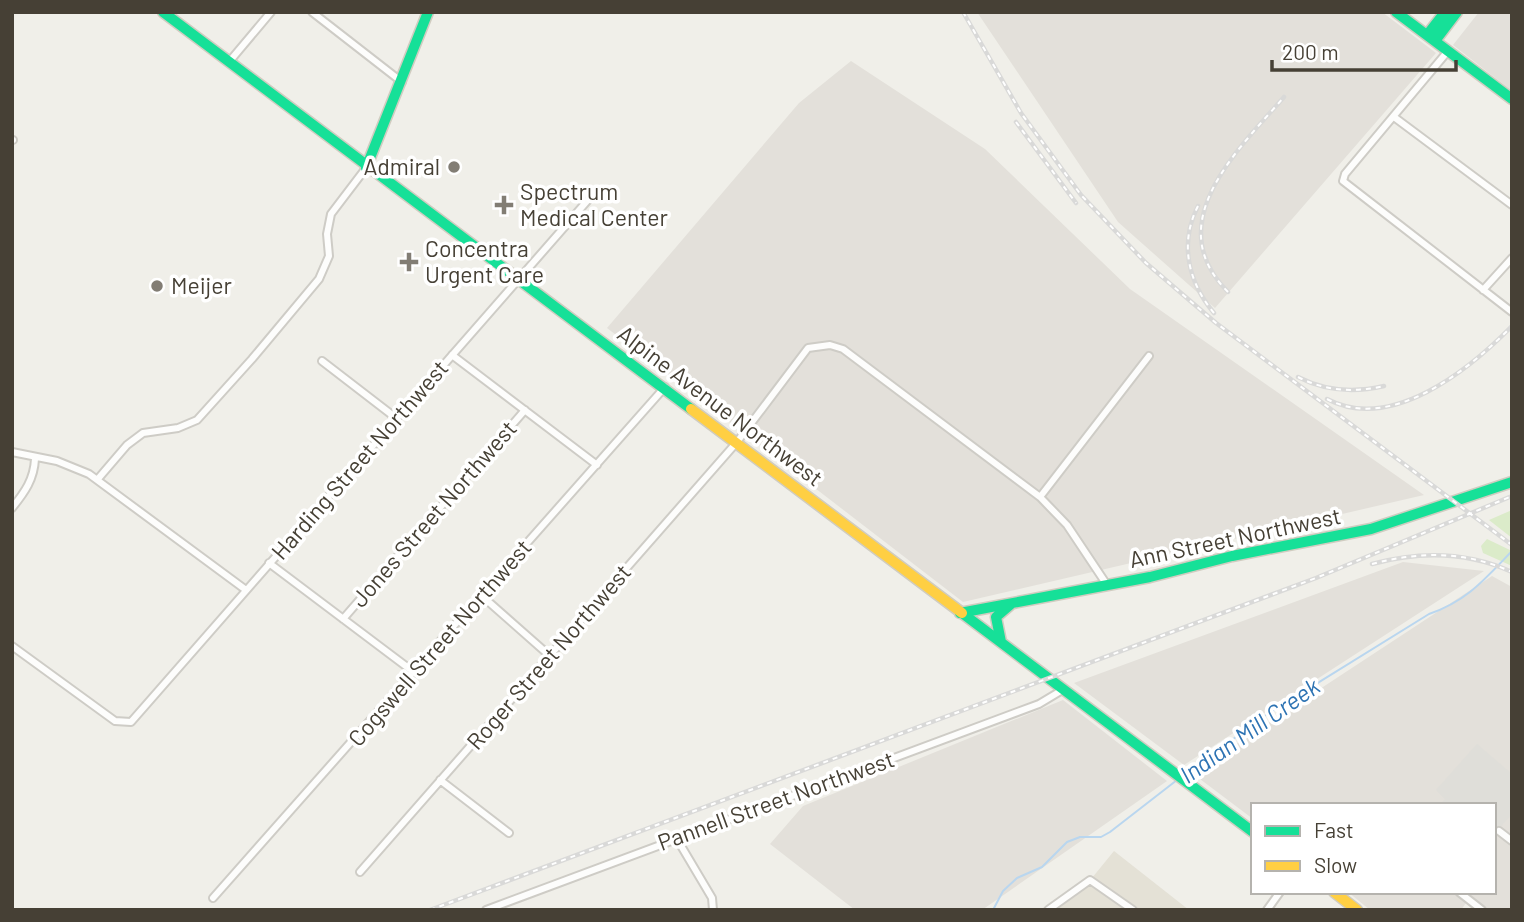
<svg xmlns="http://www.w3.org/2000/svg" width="1524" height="922" font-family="Barlow,sans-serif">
<rect width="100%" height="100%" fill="#f0efe9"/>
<path fill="#e4e1d6" d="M 1114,851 L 1189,910 L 1055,910 L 1083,889 Z"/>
<path fill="#e3e0da" d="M 977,12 L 1382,12 L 1436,53 L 1215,308 L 1118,222 Z
M 1479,12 L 1512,12 L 1512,91 L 1453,45 Z
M 851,61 L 985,149 L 1130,289 L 1424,495 L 963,602 L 607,328 L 799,103 Z
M 1403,562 L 1484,571 L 1184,765 L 1074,683 Z
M 1492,576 L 1512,587 L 1512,910 L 1474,910 L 1466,903 L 1461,910 L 1370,910 L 1348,892 L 1494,892 L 1494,805 L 1253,805 L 1253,819 L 1192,773 Z
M 1063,700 L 1167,781 L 982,910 L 855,910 L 770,844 L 803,806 Z"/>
<path fill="#dbebc9" d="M 1512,510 L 1512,538 L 1489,520 Z
M 1487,539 L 1512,551 L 1512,566 L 1483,553 L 1481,546 Z"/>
<path fill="#dfded9" d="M 1477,744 L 1512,774 L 1512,814 L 1494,834 L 1494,805 L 1440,805 L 1445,799 L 1436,790 Z"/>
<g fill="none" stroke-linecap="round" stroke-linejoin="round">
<path stroke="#b9d6ef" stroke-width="2" d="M 1184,775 L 1266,715 L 1429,614 C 1467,601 1484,580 1512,551
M 964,910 L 968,910
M 993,910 L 1003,891 L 1017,878 L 1042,867 L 1067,842 L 1080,837 L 1101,837 L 1110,832 L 1177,780"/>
<g stroke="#ceccc6" stroke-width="10">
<path id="street" d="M 312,12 L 402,82
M 1448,51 L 1345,174 L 1343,181 L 1512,312
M 229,62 L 271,12
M 1394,117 L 1512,205
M 12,140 L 13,140
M 1483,290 L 1512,258
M 452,355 L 597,465
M 322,361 L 396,418
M 12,452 L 57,461 L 89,474 L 246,590
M 97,480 L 127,445 L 143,433 L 178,428 L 197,420 L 252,359 L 319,279 L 329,256 L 327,234 L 331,214 L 366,168
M 1040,497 L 1149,356
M 12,508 C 25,492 34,479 35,459
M 269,563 L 415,673
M 482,596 L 550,656
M 343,619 L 525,410
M 12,646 L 115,721 L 131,722 L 595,192
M 440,780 L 509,833
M 1499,831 L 1512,841
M 677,839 L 712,898 L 713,910
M 360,872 L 737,442 L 808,348 L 830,345 L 843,349 L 1040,497 L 1067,525 L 1107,585
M 1459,892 L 1482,910
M 213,898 L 665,387
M 486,910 L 1039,704 L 1064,689
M 1048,910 L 1090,880 L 1133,910
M 1267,910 L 1280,892"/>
</g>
<g stroke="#d0ccc0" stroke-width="13">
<path id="fast" d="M 163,12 L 691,409
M 1396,12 L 1512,99
M 1427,35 L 1445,12
M 1435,41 L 1457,12
M 366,168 L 428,12
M 960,613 L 1150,577 L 1232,556 L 1371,529 L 1512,482
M 962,613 L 1253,832
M 1001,642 L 996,617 L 1010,605"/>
</g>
<g stroke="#d0ccc0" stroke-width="13">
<path id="slow" d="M 691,409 L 962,613
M 1334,892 L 1357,910"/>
</g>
<use href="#street" stroke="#fdfdfc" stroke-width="6"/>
<use href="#fast" stroke="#16e098" stroke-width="10"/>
<use href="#slow" stroke="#ffcf43" stroke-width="10"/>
<g stroke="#d9d9d8" stroke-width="4.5">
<path id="rail" d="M 963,12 L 1021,113 L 1081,195 L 1146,263 L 1216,323 L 1512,545
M 1016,122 L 1076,203
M 1198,206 C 1179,243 1188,282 1214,313
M 1228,292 C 1159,223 1238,150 1284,97
M 1298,377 C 1325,391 1354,393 1384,386
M 1327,399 C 1391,433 1469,370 1512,326
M 1372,564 C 1420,551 1466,551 1512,572
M 430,910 L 1316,578 L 1512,496"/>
</g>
<use href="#rail" stroke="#fff" stroke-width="2" stroke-dasharray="5" stroke-linecap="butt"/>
</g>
<g fill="#827d74" stroke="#fff" stroke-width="2.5">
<circle cx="454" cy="167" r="7"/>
<path d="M500.5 194.5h7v7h7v7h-7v7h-7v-7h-7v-7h7z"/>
<path d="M405.5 251.5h7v7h7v7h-7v7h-7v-7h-7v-7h7z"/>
<circle cx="157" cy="286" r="7"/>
</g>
<g text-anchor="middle" stroke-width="7" stroke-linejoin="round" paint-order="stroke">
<g font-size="23" fill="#464035" stroke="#fff" text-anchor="start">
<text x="440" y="175" text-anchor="end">Admiral</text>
<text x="520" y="200">Spectrum<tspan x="520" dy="26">Medical Center</tspan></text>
<text x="425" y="257">Concentra<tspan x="425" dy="26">Urgent Care</tspan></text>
<text x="171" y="294">Meijer</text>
</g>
<g font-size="23" fill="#464035" stroke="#fff">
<text transform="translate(720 406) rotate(37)" y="8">Alpine Avenue Northwest</text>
<text transform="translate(360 460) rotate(-49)" y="8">Harding Street Northwest</text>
<text transform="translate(434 514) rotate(-49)" y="8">Jones Street Northwest</text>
<text transform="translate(1235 538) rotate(-12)" y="8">Ann Street Northwest</text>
<text transform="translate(440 643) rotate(-49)" y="8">Cogswell Street Northwest</text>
<text transform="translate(549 657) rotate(-49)" y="8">Roger Street Northwest</text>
<text transform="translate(776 801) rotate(-20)" y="8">Pannell Street Northwest</text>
</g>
<g font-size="24" font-style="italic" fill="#2d73b3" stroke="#fff">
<text transform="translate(1250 731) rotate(-35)" y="8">Indian Mill Creek</text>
</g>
</g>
<rect width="1524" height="922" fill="none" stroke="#464035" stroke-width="28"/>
<rect x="1251" y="803" width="245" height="91" fill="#ffffff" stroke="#b5b3ae" stroke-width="2"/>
<rect x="1265" y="826" width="35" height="10" fill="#16e098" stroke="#b5b3ae" stroke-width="2"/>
<text x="1314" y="838" font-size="21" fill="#464035">Fast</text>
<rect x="1265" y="861" width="35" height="10" fill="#ffcf43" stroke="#b5b3ae" stroke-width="2"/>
<text x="1314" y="873" font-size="21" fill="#464035">Slow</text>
<path d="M1272 60v10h184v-10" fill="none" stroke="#464035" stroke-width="3.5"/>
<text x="1282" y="60" font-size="21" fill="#464035" stroke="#ffffff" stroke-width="5" paint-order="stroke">200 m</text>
</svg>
